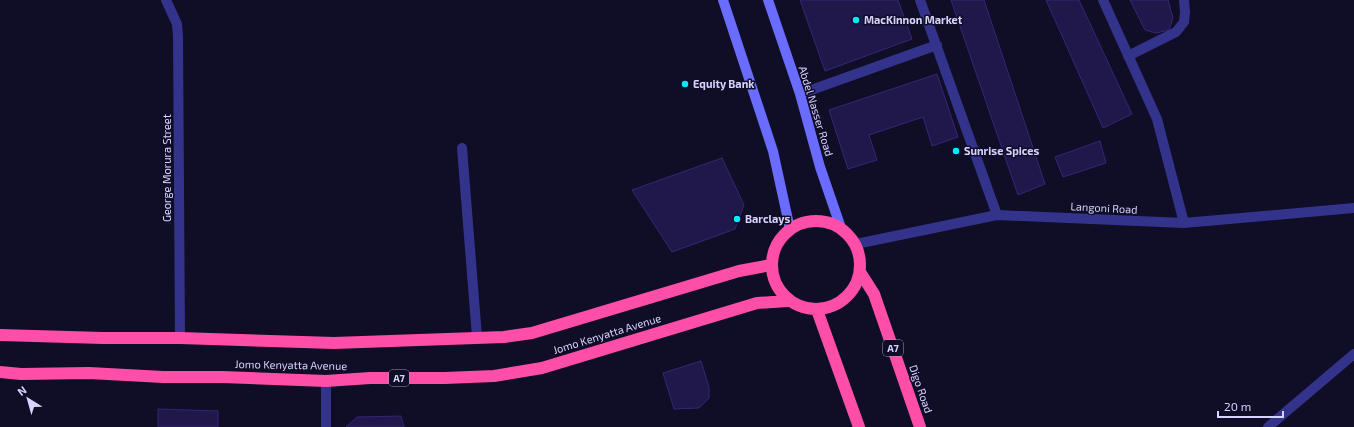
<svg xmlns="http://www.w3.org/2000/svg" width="1354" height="427" font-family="'Exo 2',sans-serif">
<rect width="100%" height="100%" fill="#100d27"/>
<path fill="#20174a" stroke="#342778" d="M 800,0 L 898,0 L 912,39 L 825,71 Z
M 951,0 L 984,0 L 1045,184 L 1018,195 Z
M 1046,0 L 1079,0 L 1132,114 L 1103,128 Z
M 1130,0 L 1168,0 L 1173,18 L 1169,30 L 1156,33 L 1145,30 Z
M 937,74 L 958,137 L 932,146 L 923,117 L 869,135 L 877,160 L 848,169 L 829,110 Z
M 1100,141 L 1106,163 L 1063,177 L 1055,157 Z
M 722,158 L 744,205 L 735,229 L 672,252 L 632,190 Z
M 701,361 L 709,387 L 709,398 L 699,408 L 674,409 L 663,373 Z
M 158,409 L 218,411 L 218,427 L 158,427 Z
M 401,416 L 404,427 L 346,427 L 357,417 Z"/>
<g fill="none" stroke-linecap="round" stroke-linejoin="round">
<path stroke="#34338b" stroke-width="10" d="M 1128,56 L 1176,32 L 1184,22 L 1185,12 L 1184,0
M 462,148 L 477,337"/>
<path stroke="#34338b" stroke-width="10" d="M 166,0 L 177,24 L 178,36 L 180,338
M 920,0 L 997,215
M 1103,0 L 1157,119 L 1184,223
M 800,94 L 937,45
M 856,244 L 997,215 L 1184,223 L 1354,208
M 326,427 L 326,381
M 1268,427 L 1354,354"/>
<path stroke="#6a6bff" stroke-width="10" d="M 723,0 L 773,151 L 790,229
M 768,0 L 800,94 L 820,167 L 841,228"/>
<path stroke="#ff4ea8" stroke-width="12" d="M772 265a44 44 0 1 1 88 0a44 44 0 1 1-88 0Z
M 860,272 L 874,294 L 920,427
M 817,310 L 859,427
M 0,335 L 103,338 L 180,338 L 334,343 L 504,337 L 532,333 L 739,271 L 771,265
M 0,372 L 21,374 L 89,373 L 163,377 L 222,377 L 326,381 L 370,378 L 445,378 L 494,376 L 542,368 L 757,303 L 788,301"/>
</g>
<g fill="#00ecfe" stroke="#100d27" stroke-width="1.5">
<circle cx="856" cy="20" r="4"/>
<circle cx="685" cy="84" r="4"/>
<circle cx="956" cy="151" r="4"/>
<circle cx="737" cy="219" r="4"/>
</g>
<g text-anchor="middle" stroke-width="3" stroke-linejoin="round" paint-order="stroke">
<g fill="#100d27" stroke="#9b98be" stroke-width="1">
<rect x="883" y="340" width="20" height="16" rx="3"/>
<rect x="389" y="370" width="20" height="16" rx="3"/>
</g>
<g font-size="10" font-weight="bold" fill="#d6d3ff">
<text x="893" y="352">A7</text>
<text x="399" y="382">A7</text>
</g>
<g font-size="11" font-weight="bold" fill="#d6d3ff" stroke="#100d27" text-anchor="start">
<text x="864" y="24">MacKinnon Market</text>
<text x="693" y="88">Equity Bank</text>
<text x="964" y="155">Sunrise Spices</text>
<text x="745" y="223">Barclays</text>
</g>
<g font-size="11" fill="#d6d3ff" stroke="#100d27">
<text transform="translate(816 111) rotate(73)" y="4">Abdel Nasser Road</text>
<text transform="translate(167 168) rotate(-90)" y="4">George Morura Street</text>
<text transform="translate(1104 208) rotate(3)" y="4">Langoni Road</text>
<text transform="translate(607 334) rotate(-17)" y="4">Jomo Kenyatta Avenue</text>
<text transform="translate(291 365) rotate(1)" y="4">Jomo Kenyatta Avenue</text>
<text transform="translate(921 389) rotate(71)" y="4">Digo Road</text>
</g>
</g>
<g transform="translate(28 399) rotate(323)" stroke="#100d27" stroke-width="3" paint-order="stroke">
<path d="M0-3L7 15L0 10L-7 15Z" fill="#d6d3ff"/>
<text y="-6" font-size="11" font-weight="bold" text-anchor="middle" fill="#d6d3ff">N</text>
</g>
<path d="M1218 411v6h65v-6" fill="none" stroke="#d6d3ff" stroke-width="2"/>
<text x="1224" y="411" font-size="12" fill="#d6d3ff" stroke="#100d27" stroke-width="3" paint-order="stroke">20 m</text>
</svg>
